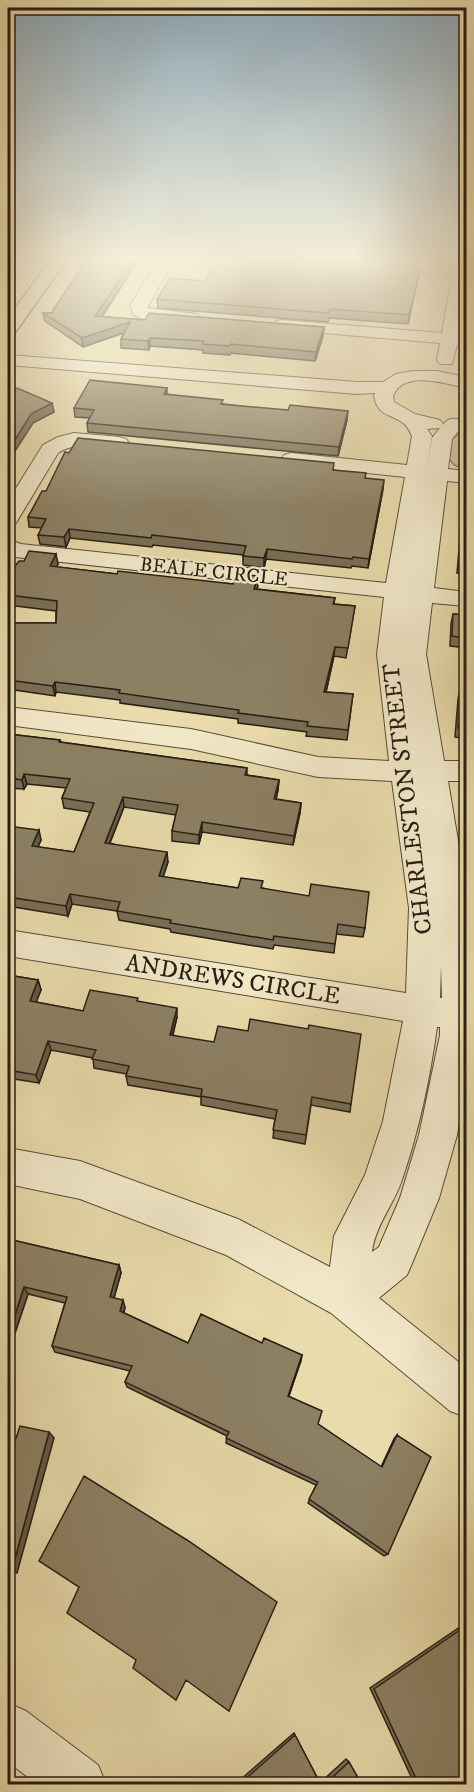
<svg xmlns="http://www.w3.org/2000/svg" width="474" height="1792" font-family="'IM FELL DW Pica',serif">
<rect width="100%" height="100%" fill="#e9dbab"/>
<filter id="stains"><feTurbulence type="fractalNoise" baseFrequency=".00333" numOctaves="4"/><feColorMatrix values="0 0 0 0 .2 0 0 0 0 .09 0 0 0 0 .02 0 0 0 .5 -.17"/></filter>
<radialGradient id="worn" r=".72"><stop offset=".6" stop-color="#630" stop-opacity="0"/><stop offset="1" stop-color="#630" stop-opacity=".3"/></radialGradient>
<path fill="#c8bb91" stroke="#786c52" stroke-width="1.5" d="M 466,429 L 466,470 L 454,465 L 449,459 L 452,439 Z"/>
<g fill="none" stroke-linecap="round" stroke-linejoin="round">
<g stroke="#584d3a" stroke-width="2">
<path id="minor" d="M 11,258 L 27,258 L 14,275 L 8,277 L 8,262 Z
M 159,258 L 175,258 L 147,308 L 197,314 L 200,318 L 197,322 C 185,325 144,322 134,315 C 132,313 131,308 130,306 Z
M 282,258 L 355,258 L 454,265 L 455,258 L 466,258 L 466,286 L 459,334 L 466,335 L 466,345 L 457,345 L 452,364 L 440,364 L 437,360 L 440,343 L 276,329 L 273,325 L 276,321 L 282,320 L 442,333 L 452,275 L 290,263 Z
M 8,355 L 357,382 L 383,382 L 396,374 L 413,371 L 437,371 L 466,377 L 466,388 C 446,384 404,369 393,396 L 394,402 L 415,414 L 440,420 L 443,424 L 441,427 C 447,419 451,417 461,420 L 464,424 L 452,439 L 448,469 L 466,471 L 466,483 L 447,481 L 434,588 L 466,592 L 466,606 L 432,603 L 426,654 L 444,761 L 466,761 L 466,781 L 448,781 L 466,888 L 466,1080 L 457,1135 L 439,1198 L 413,1261 L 407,1275 L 379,1298 L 466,1368 L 466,1417 L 450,1411 L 331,1313 L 226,1255 L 80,1199 L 8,1184 L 8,1148 L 80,1161 L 238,1219 L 330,1267 L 334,1236 L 365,1175 L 383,1121 L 403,1021 L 8,956 L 8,930 L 406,993 L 409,908 L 392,781 L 318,777 L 191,749 L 8,725 L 8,707 L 191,729 L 318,757 L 389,761 L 377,654 L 384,597 L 15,557 L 8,555 L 8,539 L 21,544 L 386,583 L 405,477 L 291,465 L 284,463 L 281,459 L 284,455 L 291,453 L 407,465 L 412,436 C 410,432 407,425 403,423 C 390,413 378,417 374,396 L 375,393 L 357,394 L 8,365 ZM 440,428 L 432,438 L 427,467 L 432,436 L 427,429 ZM 441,966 L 442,998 L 440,998 ZM 437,1027 L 440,1027 L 440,1035 L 419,1135 L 400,1198 L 379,1247 L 372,1252 C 375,1226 394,1204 402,1180 C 419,1130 430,1079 437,1027 Z
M 74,433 L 119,437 L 126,439 L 129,443 L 126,447 C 102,453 81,438 58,453 L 16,523 L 8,525 L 8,501 L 43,445 L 58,437 Z
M 8,1703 L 26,1711 L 98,1765 L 106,1784 L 37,1784 L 8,1762 Z"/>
</g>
<g stroke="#271e14" stroke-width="3">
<path id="primary" d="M 52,258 L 68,258 L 14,334 L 8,335 L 8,318 Z"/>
</g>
<use href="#minor" fill="#f1e8c8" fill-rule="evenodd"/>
<use href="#primary" fill="#e9dbab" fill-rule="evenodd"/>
</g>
<path fill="#786e55" stroke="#271e14" stroke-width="1.5" d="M 140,258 L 102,317 L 145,320 L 324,327 L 323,336 L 315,361 L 231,353 L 230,355 L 203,353 L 203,350 L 150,346 L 149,350 L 121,348 L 121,339 L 124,333 L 83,347 L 45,321 L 43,313 L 53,313 Z
M 388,258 L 420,258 L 419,260 Z
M 420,269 L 408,324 L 329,318 L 328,322 L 158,308 L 157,299 L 205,281 Z
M 167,388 L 167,394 L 223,404 L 347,420 L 338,456 L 88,432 L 87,423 L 90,418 L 75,417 L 74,408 Z
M 334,470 L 365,478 L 383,489 L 368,568 L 352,566 L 351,568 L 266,559 L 264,568 L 243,565 L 243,555 L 153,545 L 152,547 L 70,538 L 66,547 L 40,544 L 38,535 L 42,528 L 29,527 L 28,517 L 46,491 Z
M 465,482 L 466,482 L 466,574 L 457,573 L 464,491 Z
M 8,564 L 16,565 L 58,564 L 56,567 L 117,574 L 233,584 L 258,576 L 257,589 L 335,598 L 334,604 L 355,606 L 346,658 L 334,656 L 326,692 L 353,694 L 347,740 L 306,736 L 307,732 L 238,723 L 238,719 L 120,703 L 120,700 L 56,692 L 55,696 L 8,689 L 8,623 L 56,623 L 56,611 L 8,605 Z
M 453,614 L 466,615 L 466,648 L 450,646 L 451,624 Z
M 460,689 L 466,690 L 466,739 L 455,737 L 458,699 Z
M 8,734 L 60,740 L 61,742 L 247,768 L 247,775 L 279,780 L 278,790 L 276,799 L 301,803 L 300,813 L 293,845 L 202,832 L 199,844 L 172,841 L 172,831 L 176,815 L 124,807 L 110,843 L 168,862 L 163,877 L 238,888 L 263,888 L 365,928 L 363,937 L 336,934 L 334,953 L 274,945 L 273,949 L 171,932 L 170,929 L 119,920 L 117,911 L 72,904 L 68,916 L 8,906 L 8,826 L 41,840 L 38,847 L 74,852 L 90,812 L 64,808 L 62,798 L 66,788 L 27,784 L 24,789 L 8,788 Z
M 8,975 L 38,980 L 41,990 L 36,1002 L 83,1011 L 139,1002 L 177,1017 L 173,1035 L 351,1104 L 350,1112 L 311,1105 L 305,1144 L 273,1138 L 275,1119 L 201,1105 L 201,1097 L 128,1085 L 126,1076 L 127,1074 L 94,1068 L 93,1058 L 51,1050 L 39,1083 L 8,1078 Z
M 8,1239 L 119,1265 L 121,1273 L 114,1298 L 125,1307 L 124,1313 L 188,1343 L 262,1343 L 302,1355 L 289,1396 L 318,1424 L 381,1467 L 394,1439 L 397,1435 L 388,1554 L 384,1556 L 308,1503 L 316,1485 L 226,1443 L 227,1436 L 127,1387 L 125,1382 L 130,1371 L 55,1352 L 52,1346 L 65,1303 L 28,1294 L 11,1345 L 8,1344 Z
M 466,1623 L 466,1785 L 415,1785 L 370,1688 Z
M 294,1733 L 320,1783 L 346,1759 L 349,1762 L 362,1785 L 241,1785 L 240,1780 Z"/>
<path fill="#625a45" stroke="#271e14" stroke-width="1.5" d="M 134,258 L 140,258 L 96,325 L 95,316 Z
M 420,269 L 418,277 L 408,324 L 409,315 Z
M 130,322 L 131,330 L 83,347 L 82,338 Z
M 324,327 L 323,336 L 315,361 L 316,352 Z
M 150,338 L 150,346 L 149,350 L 148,341 Z
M 52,403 L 54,412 L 33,423 L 8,462 L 8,451 L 31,414 Z
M 348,411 L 347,420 L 338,456 L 339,447 Z
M 384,480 L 383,489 L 368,568 L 369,559 Z
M 69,529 L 70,538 L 66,547 L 64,537 Z
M 267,549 L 266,559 L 264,568 L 264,558 Z
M 56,554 L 58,564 L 52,576 L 50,566 Z
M 258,576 L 258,586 L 254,598 L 254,589 Z
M 335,647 L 334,656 L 324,701 L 324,692 Z
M 55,682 L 56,692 L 55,696 L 53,686 Z
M 24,774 L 27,784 L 24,789 L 22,780 Z
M 279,780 L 278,790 L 274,809 L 274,799 Z
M 123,797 L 124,807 L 106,852 L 105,843 Z
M 301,803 L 300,813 L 293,845 L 294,836 Z
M 202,822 L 202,832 L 199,844 L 199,835 Z
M 39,830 L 41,840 L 34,856 L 32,846 Z
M 167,852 L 168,862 L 160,886 L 159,876 Z
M 70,894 L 72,904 L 68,916 L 66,906 Z
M 38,980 L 41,990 L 33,1010 L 30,1001 Z
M 177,1008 L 177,1017 L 170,1044 L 170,1035 Z
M 48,1041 L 51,1050 L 39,1083 L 36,1075 Z
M 119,1265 L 121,1273 L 112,1304 L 110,1297 Z
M 24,1287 L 28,1294 L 11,1345 L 8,1340 L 8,1337 Z
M 123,1300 L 125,1307 L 122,1318 L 120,1311 Z
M 302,1355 L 301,1361 L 287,1401 L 288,1396 Z
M 49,1432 L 54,1438 L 17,1573 L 12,1570 Z"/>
<path fill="#8c8063" stroke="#271e14" stroke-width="1.5" d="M 88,258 L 134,258 L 95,316 L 145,320 L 149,313 L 324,327 L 316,352 L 231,344 L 230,346 L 203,344 L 204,341 L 150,338 L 148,341 L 121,339 L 130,322 L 82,338 L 43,313 L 53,313 L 53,310 Z
M 216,258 L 305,258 L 417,266 L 420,269 L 409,315 L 330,309 L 328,313 L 157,299 L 170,278 L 205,281 Z
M 90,380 L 167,388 L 164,394 L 223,400 L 221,404 L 288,410 L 290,405 L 348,411 L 339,447 L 87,423 L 94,410 L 74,408 Z
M 17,388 L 52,403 L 31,414 L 8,451 L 8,393 Z
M 78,438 L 334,463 L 333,470 L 366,473 L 365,478 L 384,480 L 369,559 L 353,557 L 352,559 L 267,549 L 264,558 L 243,556 L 246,546 L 152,535 L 151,538 L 69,529 L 64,537 L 38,535 L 46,519 L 28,517 L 42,491 L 46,491 L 65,452 L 69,453 Z
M 465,482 L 466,482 L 466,564 L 459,563 Z
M 29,551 L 56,554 L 50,566 L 117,574 L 118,571 L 233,584 L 237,574 L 258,576 L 254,589 L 335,598 L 333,604 L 355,606 L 348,648 L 335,647 L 324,692 L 353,694 L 348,730 L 307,726 L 308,722 L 238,713 L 239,710 L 119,693 L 120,690 L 55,682 L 53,686 L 8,680 L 8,623 L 56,623 L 57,601 L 8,595 L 8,564 L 16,565 L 19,561 L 24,561 Z
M 453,614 L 466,615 L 466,638 L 452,636 Z
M 460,689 L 466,690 L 466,729 L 458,728 Z
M 8,734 L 60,740 L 59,742 L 247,768 L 245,775 L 279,780 L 274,799 L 301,803 L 294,836 L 202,822 L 199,835 L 172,831 L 178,805 L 123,797 L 105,843 L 167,852 L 159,876 L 238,888 L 241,878 L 263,881 L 261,888 L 309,896 L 311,884 L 369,892 L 365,928 L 338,924 L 335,944 L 274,936 L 273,940 L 170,923 L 171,920 L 117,911 L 120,902 L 70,894 L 66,906 L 8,897 L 8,826 L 39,830 L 32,846 L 74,852 L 94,803 L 62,798 L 70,779 L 24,774 L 22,780 L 8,778 Z
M 8,975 L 38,980 L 30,1001 L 83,1011 L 90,990 L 138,998 L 137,1001 L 177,1008 L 170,1035 L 214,1042 L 218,1026 L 248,1031 L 250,1019 L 308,1029 L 309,1025 L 361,1034 L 351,1104 L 312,1097 L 306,1135 L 273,1130 L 277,1110 L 201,1096 L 202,1089 L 126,1076 L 129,1066 L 92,1059 L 96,1050 L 48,1041 L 36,1075 L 8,1070 Z
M 8,1239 L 119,1265 L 110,1297 L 123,1300 L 120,1311 L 188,1343 L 201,1314 L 262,1343 L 264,1338 L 302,1355 L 288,1396 L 322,1411 L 318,1424 L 382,1467 L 397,1435 L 431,1457 L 388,1554 L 309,1499 L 318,1482 L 226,1438 L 229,1432 L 125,1382 L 132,1366 L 52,1346 L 67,1297 L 24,1287 L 8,1337 Z
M 20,1426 L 49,1432 L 12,1570 L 8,1569 L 8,1449 L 12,1450 Z
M 84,1476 L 187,1540 L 277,1602 L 229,1711 L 186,1680 L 176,1700 L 133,1668 L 136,1660 L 67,1613 L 79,1587 L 39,1561 Z
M 466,1626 L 466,1785 L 419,1785 L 374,1689 Z
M 295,1735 L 321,1785 L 241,1785 L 241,1783 Z
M 349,1762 L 362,1785 L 324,1785 Z"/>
<linearGradient id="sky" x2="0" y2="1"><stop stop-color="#8eaabb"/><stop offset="0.51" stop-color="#f5efd9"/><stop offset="1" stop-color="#f5efd9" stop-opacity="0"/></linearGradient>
<rect width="474" height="509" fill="url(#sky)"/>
<g text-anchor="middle" stroke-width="4.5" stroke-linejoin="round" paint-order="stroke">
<g font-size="20" fill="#271e14" stroke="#f1e8c8">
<text transform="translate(214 571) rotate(6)" y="7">BEALE CIRCLE</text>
</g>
<g font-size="24" fill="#271e14" stroke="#f1e8c8">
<text transform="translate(407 799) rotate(-97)" y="8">CHARLESTON STREET</text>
<text transform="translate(233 979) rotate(9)" y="8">ANDREWS CIRCLE</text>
</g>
</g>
<rect width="474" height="1792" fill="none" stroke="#e9dbab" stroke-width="30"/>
<rect x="9" y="9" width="456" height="1774" fill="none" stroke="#271e14" stroke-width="3"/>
<rect x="15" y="15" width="444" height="1762" fill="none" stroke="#271e14" stroke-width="1.5"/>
<rect width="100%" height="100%" filter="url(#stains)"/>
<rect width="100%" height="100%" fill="url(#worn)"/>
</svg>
